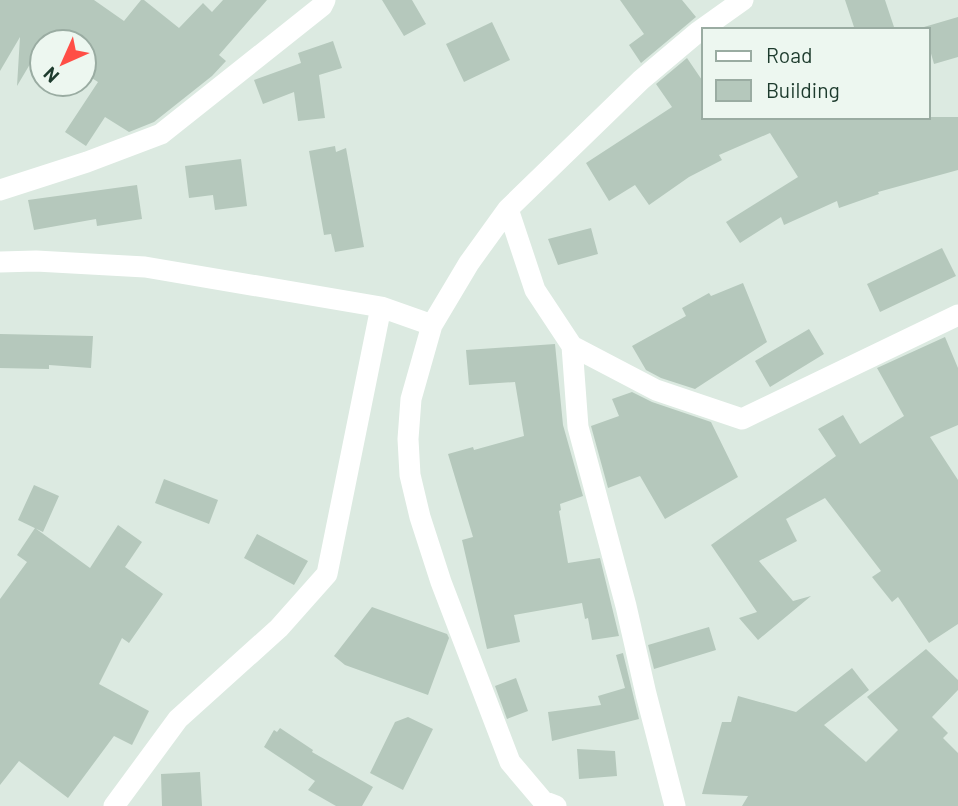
<svg xmlns="http://www.w3.org/2000/svg" width="958" height="806" font-family="Barlow,sans-serif">
<rect width="100%" height="100%" fill="#dceae1"/>
<path fill="#b5c8bc" d="M 0,0 L 94,0 L 124,21 L 141,0 L 144,0 L 179,28 L 203,3 L 212,12 L 223,0 L 267,0 L 219,55 L 226,61 L 212,76 L 154,122 L 129,132 L 105,117 L 86,146 L 65,132 L 98,82 L 84,73 L 84,42 L 42,42 L 42,51 L 39,49 L 17,86 L 20,37 L 0,71 Z
M 382,0 L 412,0 L 426,24 L 404,36 Z
M 620,0 L 682,0 L 696,17 L 641,63 L 629,45 L 644,34 Z
M 845,0 L 885,0 L 895,30 L 855,30 Z
M 958,17 L 958,57 L 934,64 L 928,43 L 928,30 L 924,30 L 924,27 Z
M 492,22 L 510,60 L 464,82 L 446,44 Z
M 333,41 L 342,68 L 319,75 L 325,118 L 298,121 L 294,92 L 263,104 L 254,80 L 301,63 L 298,53 Z
M 687,58 L 704,83 L 704,117 L 958,117 L 958,170 L 878,192 L 879,194 L 839,208 L 837,201 L 784,225 L 781,217 L 740,243 L 726,222 L 798,177 L 770,133 L 719,155 L 722,160 L 689,177 L 649,205 L 635,185 L 609,201 L 586,163 L 672,107 L 656,84 Z
M 335,146 L 336,152 L 346,148 L 364,247 L 335,252 L 331,234 L 324,235 L 309,151 Z
M 241,159 L 247,206 L 215,210 L 213,195 L 189,198 L 185,166 Z
M 137,185 L 142,219 L 97,226 L 96,219 L 34,230 L 28,200 Z
M 591,228 L 598,254 L 558,265 L 548,239 Z
M 942,248 L 956,276 L 880,312 L 867,284 Z
M 743,283 L 767,342 L 695,389 L 661,378 L 646,370 L 632,346 L 686,316 L 682,308 L 709,293 L 711,296 Z
M 809,329 L 824,354 L 770,387 L 755,361 Z
M 0,334 L 93,336 L 91,368 L 49,365 L 49,369 L 0,368 Z
M 945,337 L 958,368 L 958,425 L 930,437 L 958,480 L 958,624 L 929,643 L 898,597 L 892,602 L 872,577 L 881,571 L 825,498 L 786,519 L 797,541 L 759,561 L 793,601 L 811,596 L 758,640 L 739,618 L 757,612 L 711,545 L 836,456 L 818,429 L 843,415 L 860,444 L 904,416 L 877,368 Z
M 555,344 L 563,425 L 583,496 L 560,504 L 561,510 L 559,511 L 568,563 L 600,558 L 619,636 L 592,640 L 588,618 L 585,619 L 582,603 L 514,615 L 520,642 L 487,649 L 462,540 L 473,537 L 448,454 L 473,447 L 474,450 L 524,436 L 515,382 L 469,385 L 466,350 Z
M 632,392 L 652,402 L 711,422 L 738,477 L 665,519 L 640,476 L 608,488 L 591,426 L 619,416 L 612,399 Z
M 164,479 L 218,500 L 209,524 L 155,503 Z
M 34,485 L 59,496 L 43,532 L 18,520 Z
M 118,525 L 142,542 L 125,567 L 163,594 L 129,643 L 122,638 L 99,684 L 149,711 L 132,745 L 114,736 L 68,798 L 19,761 L 0,785 L 0,599 L 27,562 L 17,555 L 35,528 L 90,568 Z
M 257,534 L 308,561 L 294,585 L 244,558 Z
M 372,607 L 447,634 L 449,638 L 428,695 L 345,665 L 334,656 Z
M 709,627 L 716,650 L 654,669 L 648,645 Z
M 926,649 L 958,680 L 958,690 L 932,717 L 948,733 L 943,738 L 958,753 L 958,806 L 742,806 L 748,796 L 702,794 L 722,722 L 731,722 L 738,696 L 796,712 L 852,668 L 869,690 L 824,725 L 866,762 L 898,730 L 867,697 Z
M 623,653 L 639,719 L 552,741 L 548,712 L 601,705 L 598,696 L 625,688 L 616,655 Z
M 516,678 L 528,711 L 507,719 L 495,686 Z
M 408,717 L 433,729 L 403,790 L 370,773 L 395,722 Z
M 280,728 L 313,750 L 312,752 L 373,787 L 362,806 L 336,806 L 308,790 L 315,781 L 264,747 L 274,730 L 277,732 Z
M 577,749 L 615,751 L 617,776 L 579,779 Z
M 200,772 L 202,806 L 162,806 L 161,774 Z"/>
<g fill="none" stroke-linecap="round" stroke-linejoin="round">
<path stroke="#fff" stroke-width="21" d="M 0,190 L 87,162 L 161,134 L 322,6 L 325,0
M 508,209 L 535,290 L 572,346 L 578,427 L 626,606 L 646,694 L 675,806
M 0,262 L 36,261 L 145,267 L 381,307 L 432,325
M 572,346 L 656,390 L 742,419 L 958,315
M 114,806 L 178,719 L 279,628 L 327,574 L 381,307
M 556,806 L 543,801 L 510,762 L 441,582 L 420,517 L 410,475 L 408,439 L 411,399 L 432,325 L 469,263 L 508,209 L 641,80 L 698,32 L 743,0"/>
</g>
<rect x="702" y="28" width="228" height="91" fill="#edf7f0" stroke="#9aaca2" stroke-width="2"/>
<rect x="716" y="51" width="35" height="10" fill="#ffffff" stroke="#9aaca2" stroke-width="2"/>
<text x="766" y="63" font-size="21" fill="#1d3b2d">Road</text>
<rect x="716" y="80" width="35" height="21" fill="#b5c8bc" stroke="#9aaca2" stroke-width="2"/>
<text x="766" y="98" font-size="21" fill="#1d3b2d">Building</text>
<g transform="translate(63 63) rotate(225)"><circle r="33" fill="#edf7f0" stroke="#9aaca2" stroke-width="2"/>
<path d="M0-5L12 26L0 18L-12 26Z" fill="#ff4e46"/>
<text y="-10" font-size="19" font-weight="bold" text-anchor="middle" fill="#1d3b2d">N</text>
</g>
</svg>
